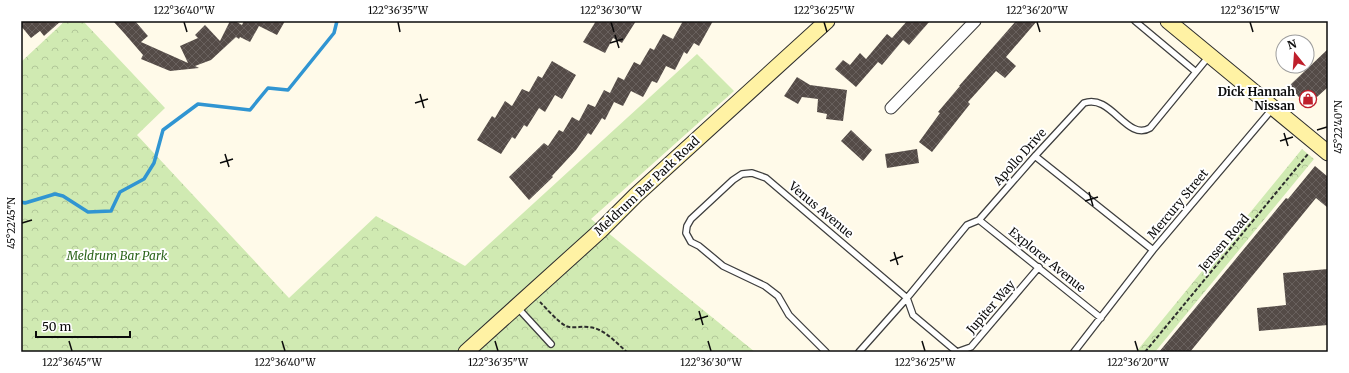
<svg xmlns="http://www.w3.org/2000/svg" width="1349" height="373" font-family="Merriweather,serif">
<defs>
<pattern id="park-crowns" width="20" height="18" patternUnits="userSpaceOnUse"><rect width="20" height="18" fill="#d0eab2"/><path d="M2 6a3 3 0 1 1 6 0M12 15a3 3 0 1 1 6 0" fill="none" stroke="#b1c798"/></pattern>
<pattern id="building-cross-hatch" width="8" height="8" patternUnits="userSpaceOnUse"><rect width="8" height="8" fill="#544b47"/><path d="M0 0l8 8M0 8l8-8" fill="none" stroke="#68605d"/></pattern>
</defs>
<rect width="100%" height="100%" fill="#fffae9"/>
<path fill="url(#park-crowns)" d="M 65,21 L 83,21 L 165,108 L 137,135 L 289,298 L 376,216 L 465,266 L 697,54 L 734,91 L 591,219 L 755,352 L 21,352 L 21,62 Z
M 1302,149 L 1314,159 L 1155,352 L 1136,352 Z"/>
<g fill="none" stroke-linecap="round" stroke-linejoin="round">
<path stroke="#3095d2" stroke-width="3.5" d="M 21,202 L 25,203 L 55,194 L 63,196 L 88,212 L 111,211 L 120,192 L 144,179 L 154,163 L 163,130 L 198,104 L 250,110 L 268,88 L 288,90 L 334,33 L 337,21"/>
</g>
<path fill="url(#building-cross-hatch)" d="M 21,21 L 61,21 L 44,36 L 40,31 L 31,38 L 21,26 Z
M 113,21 L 135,21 L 148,36 L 141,42 L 188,63 L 180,46 L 198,38 L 195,35 L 205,25 L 220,41 L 230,21 L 235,21 L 242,25 L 244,21 L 285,21 L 277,35 L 259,26 L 250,42 L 240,37 L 239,39 L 236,37 L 211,60 L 195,66 L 199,68 L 170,71 L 141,59 L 143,55 L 124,33 Z
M 596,21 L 636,21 L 622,43 L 613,38 L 605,53 L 583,42 Z
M 683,21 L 713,21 L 699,46 L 694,43 L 687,54 L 684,52 L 675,70 L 666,66 L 657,83 L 652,81 L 643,97 L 631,91 L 623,106 L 614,102 L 605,120 L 602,118 L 591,135 L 588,133 L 576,150 L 552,176 L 553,177 L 529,200 L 509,177 L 544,143 L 548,146 L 559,130 L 563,132 L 572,117 L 579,121 L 588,104 L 595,107 L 604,90 L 610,93 L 618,77 L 624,80 L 634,62 L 640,65 L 650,48 L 654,50 L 663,34 L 673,39 Z
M 907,21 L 930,21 L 909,45 L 903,40 L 882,65 L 878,62 L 856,87 L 835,69 L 843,60 L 850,65 L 860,53 L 866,59 L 887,34 L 892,38 Z
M 1016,21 L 1037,21 L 1006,57 L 1016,66 L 1005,78 L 996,71 L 968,102 L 970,104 L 932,152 L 919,142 L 940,113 L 938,112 L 960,86 L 959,86 Z
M 1328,49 L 1328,87 L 1307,106 L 1289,86 Z
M 552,61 L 576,75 L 562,99 L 555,95 L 545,112 L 539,108 L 527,127 L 524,125 L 515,139 L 512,137 L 501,154 L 477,140 L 492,116 L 495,118 L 505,101 L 512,106 L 522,89 L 529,92 L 538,76 L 542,78 Z
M 797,77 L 810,85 L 847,90 L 843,121 L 826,119 L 827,114 L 817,112 L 818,99 L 802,97 L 798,104 L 784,96 Z
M 851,130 L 872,150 L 863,161 L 841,141 Z
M 917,149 L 919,163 L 887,168 L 885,154 Z
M 1315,166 L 1328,177 L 1328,208 L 1316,198 L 1190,352 L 1159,352 L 1286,198 L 1288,199 Z
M 1328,269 L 1328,325 L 1259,331 L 1257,308 L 1286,305 L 1283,273 Z"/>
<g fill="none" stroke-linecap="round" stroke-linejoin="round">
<g stroke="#3e3e3e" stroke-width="8">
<path id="lane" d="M 1135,21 L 1196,72
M 1035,156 L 1153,250
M 979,220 L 1101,318
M 517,307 L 551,344
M 826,352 L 789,315 L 778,296 L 765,286 L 723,266 L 699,246 L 691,242 L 686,233 L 687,226 L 691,219 L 733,180 L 742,174 L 752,173 L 766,178 L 907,298 L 913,315 L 957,352 L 971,347 L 1039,267
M 859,352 L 907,298 L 967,225 L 979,220 L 1035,156 L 1084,103 C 1111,93 1127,142 1150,128 L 1210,55
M 1074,352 L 1153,250 L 1273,108"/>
</g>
<g stroke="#3e3e3e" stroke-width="13">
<path id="street" d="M 891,108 L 975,21"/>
</g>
<g stroke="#2d2d2d" stroke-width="17">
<path id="secondary" d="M 1168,21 L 1328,153
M 466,352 L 600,231 L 636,195 L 827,21"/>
</g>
<path stroke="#2d2d2d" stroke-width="2" stroke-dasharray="4 2" stroke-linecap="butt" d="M 540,302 C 546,308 559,323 566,326 C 572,329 581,326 588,327 C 604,328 615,342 627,352
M 1145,352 L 1308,154"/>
<use href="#lane" stroke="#fff" stroke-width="5.5"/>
<use href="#street" stroke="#fff" stroke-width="11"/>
<use href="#secondary" stroke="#fff2a4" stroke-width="15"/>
</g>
<path fill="none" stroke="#0b0b0b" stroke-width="1.5" d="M 184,22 L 187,32M 398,22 L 400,32M 611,22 L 614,32M 824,22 L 827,32M 1037,22 L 1040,32M 1250,22 L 1253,32M 615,35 L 619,48M 610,43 L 623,39M 420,94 L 424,108M 415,103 L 428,99M 1317,130 L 1327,127M 1284,133 L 1288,146M 1280,141 L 1293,137M 225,154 L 229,167M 220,163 L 233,159M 1089,192 L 1093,206M 1085,201 L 1098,197M 22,223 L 32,220M 894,252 L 898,265M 890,261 L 903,256M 699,311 L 703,325M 695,320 L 708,316M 69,341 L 72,351M 282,341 L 285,351M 495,341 L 498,351M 708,341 L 711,351M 922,341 L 925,351M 1135,341 L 1138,351"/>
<defs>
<g id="shop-ring" transform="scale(0.9)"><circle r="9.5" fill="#fff" stroke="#bf1f2b" stroke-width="1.5"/><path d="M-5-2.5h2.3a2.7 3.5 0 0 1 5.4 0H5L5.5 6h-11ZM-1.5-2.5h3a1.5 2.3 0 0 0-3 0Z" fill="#bf1f2b"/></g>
</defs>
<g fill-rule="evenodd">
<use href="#shop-ring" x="1308" y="99"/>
</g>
<g text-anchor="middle" stroke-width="4" stroke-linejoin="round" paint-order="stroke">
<g font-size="12" font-weight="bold" fill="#0b0b0b" stroke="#fff" text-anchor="end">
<text x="1295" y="96">Dick Hannah<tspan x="1295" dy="14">Nissan</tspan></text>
</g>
<g font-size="12" fill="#0b0b0b" stroke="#fff">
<text transform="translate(1020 157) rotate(-48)" y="4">Apollo Drive</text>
<text transform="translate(647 186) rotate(-43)" y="4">Meldrum Bar Park Road</text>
<text transform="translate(1178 204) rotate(-50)" y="4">Mercury Street</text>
<text transform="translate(821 210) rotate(40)" y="4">Venus Avenue</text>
<text transform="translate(1224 243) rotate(-50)" y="4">Jensen Road</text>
<text transform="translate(1047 260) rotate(39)" y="4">Explorer Avenue</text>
<text transform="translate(991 307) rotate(-49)" y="4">Jupiter Way</text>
</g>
<g font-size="12" font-style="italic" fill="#2b641a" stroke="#fff">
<text x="117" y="260">Meldrum Bar Park</text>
</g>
</g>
<rect width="1349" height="373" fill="none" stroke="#ffffff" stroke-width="44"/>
<g transform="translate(1295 54) rotate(343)"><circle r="19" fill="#ffffff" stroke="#9d9d9d"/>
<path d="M0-3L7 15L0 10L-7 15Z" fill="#bf1f2b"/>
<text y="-6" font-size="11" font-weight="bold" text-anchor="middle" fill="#0b0b0b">N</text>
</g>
<path d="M36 331v6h94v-6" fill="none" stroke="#0b0b0b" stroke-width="2"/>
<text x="42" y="331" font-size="12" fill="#0b0b0b" stroke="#ffffff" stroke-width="3" paint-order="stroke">50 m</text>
<rect x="22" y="22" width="1305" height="329" fill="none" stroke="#0b0b0b" stroke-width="1.5"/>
<g font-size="10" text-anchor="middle" fill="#0b0b0b">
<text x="184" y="14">122°36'40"W</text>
<text x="398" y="14">122°36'35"W</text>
<text x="611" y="14">122°36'30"W</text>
<text x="824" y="14">122°36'25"W</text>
<text x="1037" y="14">122°36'20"W</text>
<text x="1250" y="14">122°36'15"W</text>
<text transform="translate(1338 127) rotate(-90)" y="4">45°22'40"N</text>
<text transform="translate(11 223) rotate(-90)" y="4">45°22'45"N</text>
<text x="72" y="366">122°36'45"W</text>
<text x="285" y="366">122°36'40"W</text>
<text x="498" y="366">122°36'35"W</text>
<text x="711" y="366">122°36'30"W</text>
<text x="925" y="366">122°36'25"W</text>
<text x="1138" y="366">122°36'20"W</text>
</g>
</svg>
